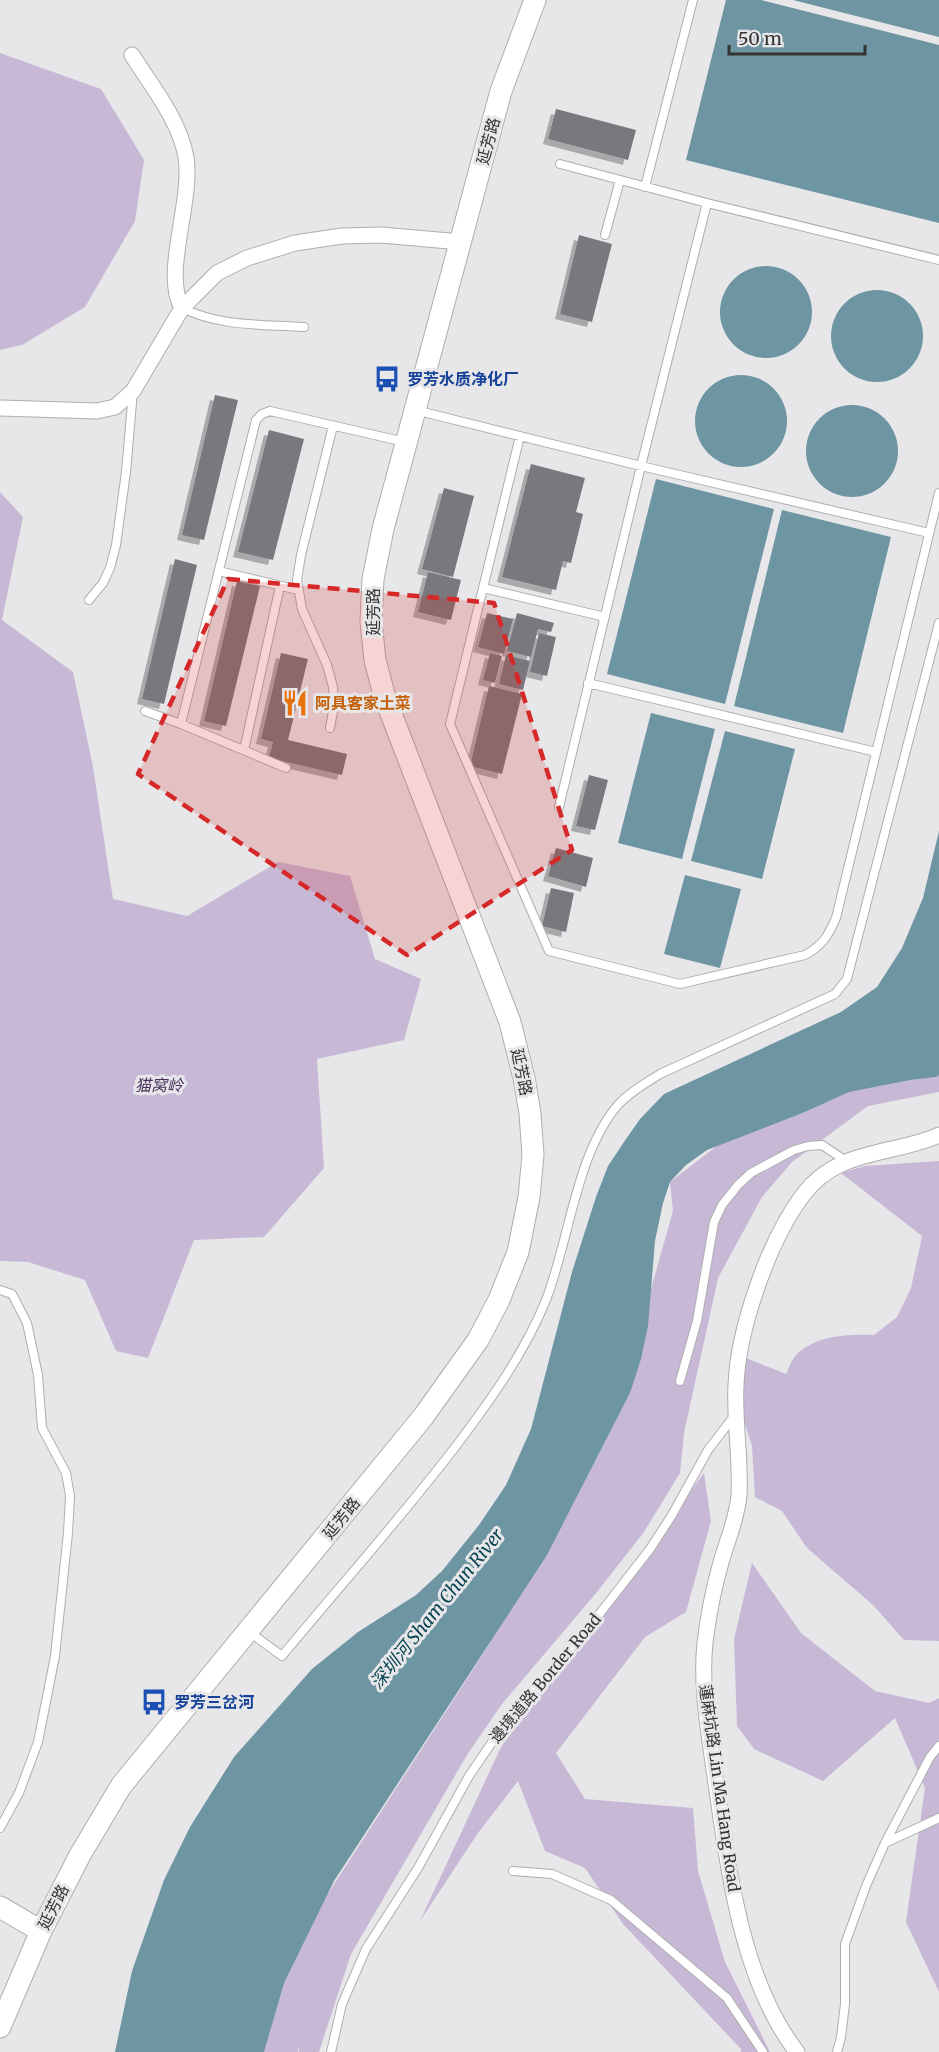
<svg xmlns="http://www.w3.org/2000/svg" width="939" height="2052" font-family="Merriweather,'Noto Sans SC',serif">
<defs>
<filter id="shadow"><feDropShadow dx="-5" dy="5" stdDeviation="0" flood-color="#0004"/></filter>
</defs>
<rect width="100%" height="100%" fill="#e7e6e9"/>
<path fill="#c7b9d6" d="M 0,53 L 101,89 L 144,160 L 135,221 L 85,307 L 22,345 L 0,350 Z
M 0,492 L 23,517 L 2,620 L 73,672 L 93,767 L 113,899 L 187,916 L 278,862 L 350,876 L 375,959 L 421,979 L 404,1040 L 317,1059 L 324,1168 L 264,1237 L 194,1240 L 148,1358 L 116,1351 L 85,1280 L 28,1262 L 0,1261 Z
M 939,1075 L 939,1092 L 868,1106 L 792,1162 L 762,1197 L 718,1278 L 684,1433 L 680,1473 L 644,1532 L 597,1592 L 502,1704 L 467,1755 L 351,1954 L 319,2052 L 299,2052 L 299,2046 L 298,2052 L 262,2052 L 283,1963 L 483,1654 L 570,1510 L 630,1393 L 649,1296 L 673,1211 L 670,1182 L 718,1145 L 805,1112 L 863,1085 L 936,1077 Z
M 939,1161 L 939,1641 L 904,1640 L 873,1605 L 807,1548 L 782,1511 L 755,1497 L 752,1446 L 736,1396 L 741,1356 L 786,1374 C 789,1368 792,1358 798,1353 C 819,1335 848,1334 874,1335 L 897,1317 L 911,1288 L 922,1236 L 841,1173 L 865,1166 Z
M 704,1473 L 711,1521 L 686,1612 L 645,1637 L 556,1753 L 585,1799 L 693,1808 L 698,1871 L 725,1962 L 770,2052 L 741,2052 L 741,2049 L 623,1924 L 585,1868 L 545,1851 L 518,1781 L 478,1833 L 420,1921 L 501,1747 Z
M 752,1563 L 801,1633 L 875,1691 L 929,1703 L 939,1698 L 939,1992 L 906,1922 L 925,1788 L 895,1718 L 823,1781 L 754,1749 L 737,1726 L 734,1639 Z"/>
<path fill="#6e95a2" d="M 726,0 L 761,0 L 939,45 L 939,223 L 686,160 Z
M 793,0 L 939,0 L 939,37 Z
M720 312a46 46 0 1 1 92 0a46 46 0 1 1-92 0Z
M831 336a46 46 0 1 1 92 0a46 46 0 1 1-92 0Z
M695 421a46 46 0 1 1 92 0a46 46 0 1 1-92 0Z
M806 451a46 46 0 1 1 92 0a46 46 0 1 1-92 0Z
M 656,479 L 774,509 L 725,704 L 607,674 Z
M 782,510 L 891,537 L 843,733 L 734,706 Z
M 651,713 L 715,729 L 682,859 L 618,843 Z
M 725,731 L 795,749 L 762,879 L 691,861 Z
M 939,831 L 939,1075 L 936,1077 L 910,1080 L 849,1092 L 805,1112 L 707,1150 L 686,1165 L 670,1182 L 663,1203 L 655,1241 L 648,1326 L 641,1359 L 630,1393 L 547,1555 L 334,1881 L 284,1983 L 264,2052 L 115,2052 L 132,1971 L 164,1880 L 190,1827 L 234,1757 L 312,1669 L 358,1632 L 416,1595 L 442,1571 L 479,1525 L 506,1485 L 531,1429 L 572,1272 L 596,1197 L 608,1166 L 624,1142 L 640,1119 L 664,1094 L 841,1012 L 877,987 L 902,948 L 923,898 Z
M 685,875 L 741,889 L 720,968 L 664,954 Z"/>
<path fill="#7a787b" filter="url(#shadow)" d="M 556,109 L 636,130 L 628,160 L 548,139 Z
M 579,235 L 612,244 L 592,322 L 560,314 Z
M 215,395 L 238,400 L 204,540 L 182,535 Z
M 269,430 L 304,439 L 273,560 L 238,552 Z
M 531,464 L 585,478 L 576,512 L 583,514 L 571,563 L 563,561 L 556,590 L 502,577 Z
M 444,488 L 474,496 L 453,577 L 422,569 Z
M 175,559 L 197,565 L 164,704 L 142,699 Z
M 428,572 L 461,580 L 451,620 L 418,612 Z
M 237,581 L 260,586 L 226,726 L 204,721 Z
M 487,613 L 513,619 L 504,654 L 478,647 Z
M 517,613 L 554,623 L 551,632 L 538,629 L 531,657 L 507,651 Z
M 539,633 L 556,637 L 547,676 L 530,672 Z
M 281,653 L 308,659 L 288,740 L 347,754 L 342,775 L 269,758 L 273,742 L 261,739 Z
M 490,653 L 502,656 L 495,683 L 483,680 Z
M 506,655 L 530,661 L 523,690 L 499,684 Z
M 489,686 L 522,694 L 502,774 L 470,766 Z
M 589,775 L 608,780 L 595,830 L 576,826 Z
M 556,848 L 593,858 L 586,887 L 548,876 Z
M 551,888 L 574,893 L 566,932 L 542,926 Z"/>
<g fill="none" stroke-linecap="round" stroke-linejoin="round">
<g stroke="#afadb0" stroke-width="10">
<path id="service" d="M 560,164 L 707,203 L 939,260
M 645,187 L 693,0
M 605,235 L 620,180
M 182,308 C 221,327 262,324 304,327
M 415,410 L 641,466 L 929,533
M 520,436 L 450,724 L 549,951 L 680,984 L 805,955 C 823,945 828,936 836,918 L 939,493
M 219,571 L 298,590
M 483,588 L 605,617
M 89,600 L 103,583 L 110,568 L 116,545 L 126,472 L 133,391
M 588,683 L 876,752
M 145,711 L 181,724 L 286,768
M 181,724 L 256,420 L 262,414 L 270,411 L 405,442
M 330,728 L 334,706 L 333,687 L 327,665 L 302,609 L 297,580 L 301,555 L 333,426
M 244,750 L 280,586
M 559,807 L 641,466 L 707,203
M 0,1290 L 12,1294 L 27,1323 L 38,1375 L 42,1428 L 66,1473 L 70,1496 L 68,1533 L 55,1656 L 38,1742 L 19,1793 L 0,1828
M 680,1381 L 697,1321 L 714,1222 L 722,1205 L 738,1185 L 751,1173 L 794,1150 L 808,1146 L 822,1145 L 846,1161
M 248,1631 L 282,1656 C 340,1586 401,1518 456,1446 C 490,1401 524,1354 546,1300 C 569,1241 576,1155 617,1106 C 628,1093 646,1083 660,1074 L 835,994 L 847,979 L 939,623
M 885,1843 L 930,1757 L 939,1746
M 513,1871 L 552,1874 L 611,1900 L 727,1998 L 763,2052
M 331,2052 L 342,2004 L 366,1949 L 418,1868 L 469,1776 L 503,1726 L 594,1621 L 650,1549 L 672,1515 L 708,1450 L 735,1415
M 837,2052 L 841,2037 L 845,2004 L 845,1944 L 866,1886 L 885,1843 L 939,1818"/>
</g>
<g stroke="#afadb0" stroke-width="17">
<path id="minor" d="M 132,55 C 152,87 179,119 186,157 C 193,202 162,273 182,308
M 0,408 L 97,411 L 115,407 L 133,391 L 182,308 L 217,273 L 247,258 L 295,243 L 342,236 L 381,235 L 461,242
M 797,2052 C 741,1980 729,1871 716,1784 C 710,1738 700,1689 705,1643 C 708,1618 713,1591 720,1566 C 726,1543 737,1520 739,1495 C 741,1459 734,1422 736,1385 C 738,1329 769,1240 803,1195 C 838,1148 891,1156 939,1135"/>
</g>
<g stroke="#afadb0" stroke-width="23">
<path id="secondary" d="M 0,1907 L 41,1931
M 0,2027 L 41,1931 L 80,1855 L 121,1786 L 423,1417 L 478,1340 L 499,1300 L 518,1252 L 529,1197 L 533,1155 L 530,1113 L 524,1078 L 510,1022 L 385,698 L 375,660 L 371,622 L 373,579 L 383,529 L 501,91 L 535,0"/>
</g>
<use href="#service" stroke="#fff" stroke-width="8"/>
<use href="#minor" stroke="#fff" stroke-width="15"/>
<use href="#secondary" stroke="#fff" stroke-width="21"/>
</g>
<path fill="#d62828" fill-opacity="0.2" stroke="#d62828" stroke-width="4.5" stroke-dasharray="12 8" stroke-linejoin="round" d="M 228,579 L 494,603 L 572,850 L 407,955 L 138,774 Z"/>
<defs>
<g id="bus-bare" transform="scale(2.07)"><path d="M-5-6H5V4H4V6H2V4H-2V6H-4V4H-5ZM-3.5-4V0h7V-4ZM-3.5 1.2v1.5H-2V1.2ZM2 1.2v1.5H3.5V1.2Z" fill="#1a4fb4" stroke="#e7e6e9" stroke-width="2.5" paint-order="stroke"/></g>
<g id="restaurant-bare" transform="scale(2.07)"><path d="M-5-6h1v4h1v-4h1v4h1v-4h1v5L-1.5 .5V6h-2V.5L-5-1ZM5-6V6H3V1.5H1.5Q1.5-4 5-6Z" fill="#e8710a" stroke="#e7e6e9" stroke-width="2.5" paint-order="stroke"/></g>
</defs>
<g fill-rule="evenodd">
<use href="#bus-bare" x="387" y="379"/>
<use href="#restaurant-bare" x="295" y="703"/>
<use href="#bus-bare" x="154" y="1702"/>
</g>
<g text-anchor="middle" stroke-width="6" stroke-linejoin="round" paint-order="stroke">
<g font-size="16" fill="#353435" stroke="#e7e6e9">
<text transform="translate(488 141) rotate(-75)" y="6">延芳路</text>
<text transform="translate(373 612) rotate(-90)" y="6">延芳路</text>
<text transform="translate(522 1072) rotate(78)" y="6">延芳路</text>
<text transform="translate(341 1518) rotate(-51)" y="6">延芳路</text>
<text transform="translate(545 1678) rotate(-50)" y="6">邊境道路 Border Road</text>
<text transform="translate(720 1788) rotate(82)" y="6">蓮麻坑路 Lin Ma Hang Road</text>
<text transform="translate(53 1907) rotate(-63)" y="6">延芳路</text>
</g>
<g font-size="16" font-weight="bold" fill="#164399" stroke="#e7e6e9" text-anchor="start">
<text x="407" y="385">罗芳水质净化厂</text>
<text x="174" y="1708">罗芳三岔河</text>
</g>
<g font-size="16" font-weight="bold" fill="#c56008" stroke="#e7e6e9" text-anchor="start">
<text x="315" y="709">阿具客家土菜</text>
</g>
<g font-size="16" font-style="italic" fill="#47305c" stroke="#e7e6e9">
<text x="159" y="1091">猫窝岭</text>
</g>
<g font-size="18" font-style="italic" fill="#074352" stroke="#e7e6e9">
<text transform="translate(437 1609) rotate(-51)" y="6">深圳河 Sham Chun River</text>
</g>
</g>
<path d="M729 45v9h136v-9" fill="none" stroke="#353435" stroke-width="3"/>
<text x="738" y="45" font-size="18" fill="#353435" stroke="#e7e6e9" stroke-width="4.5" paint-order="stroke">50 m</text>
</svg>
